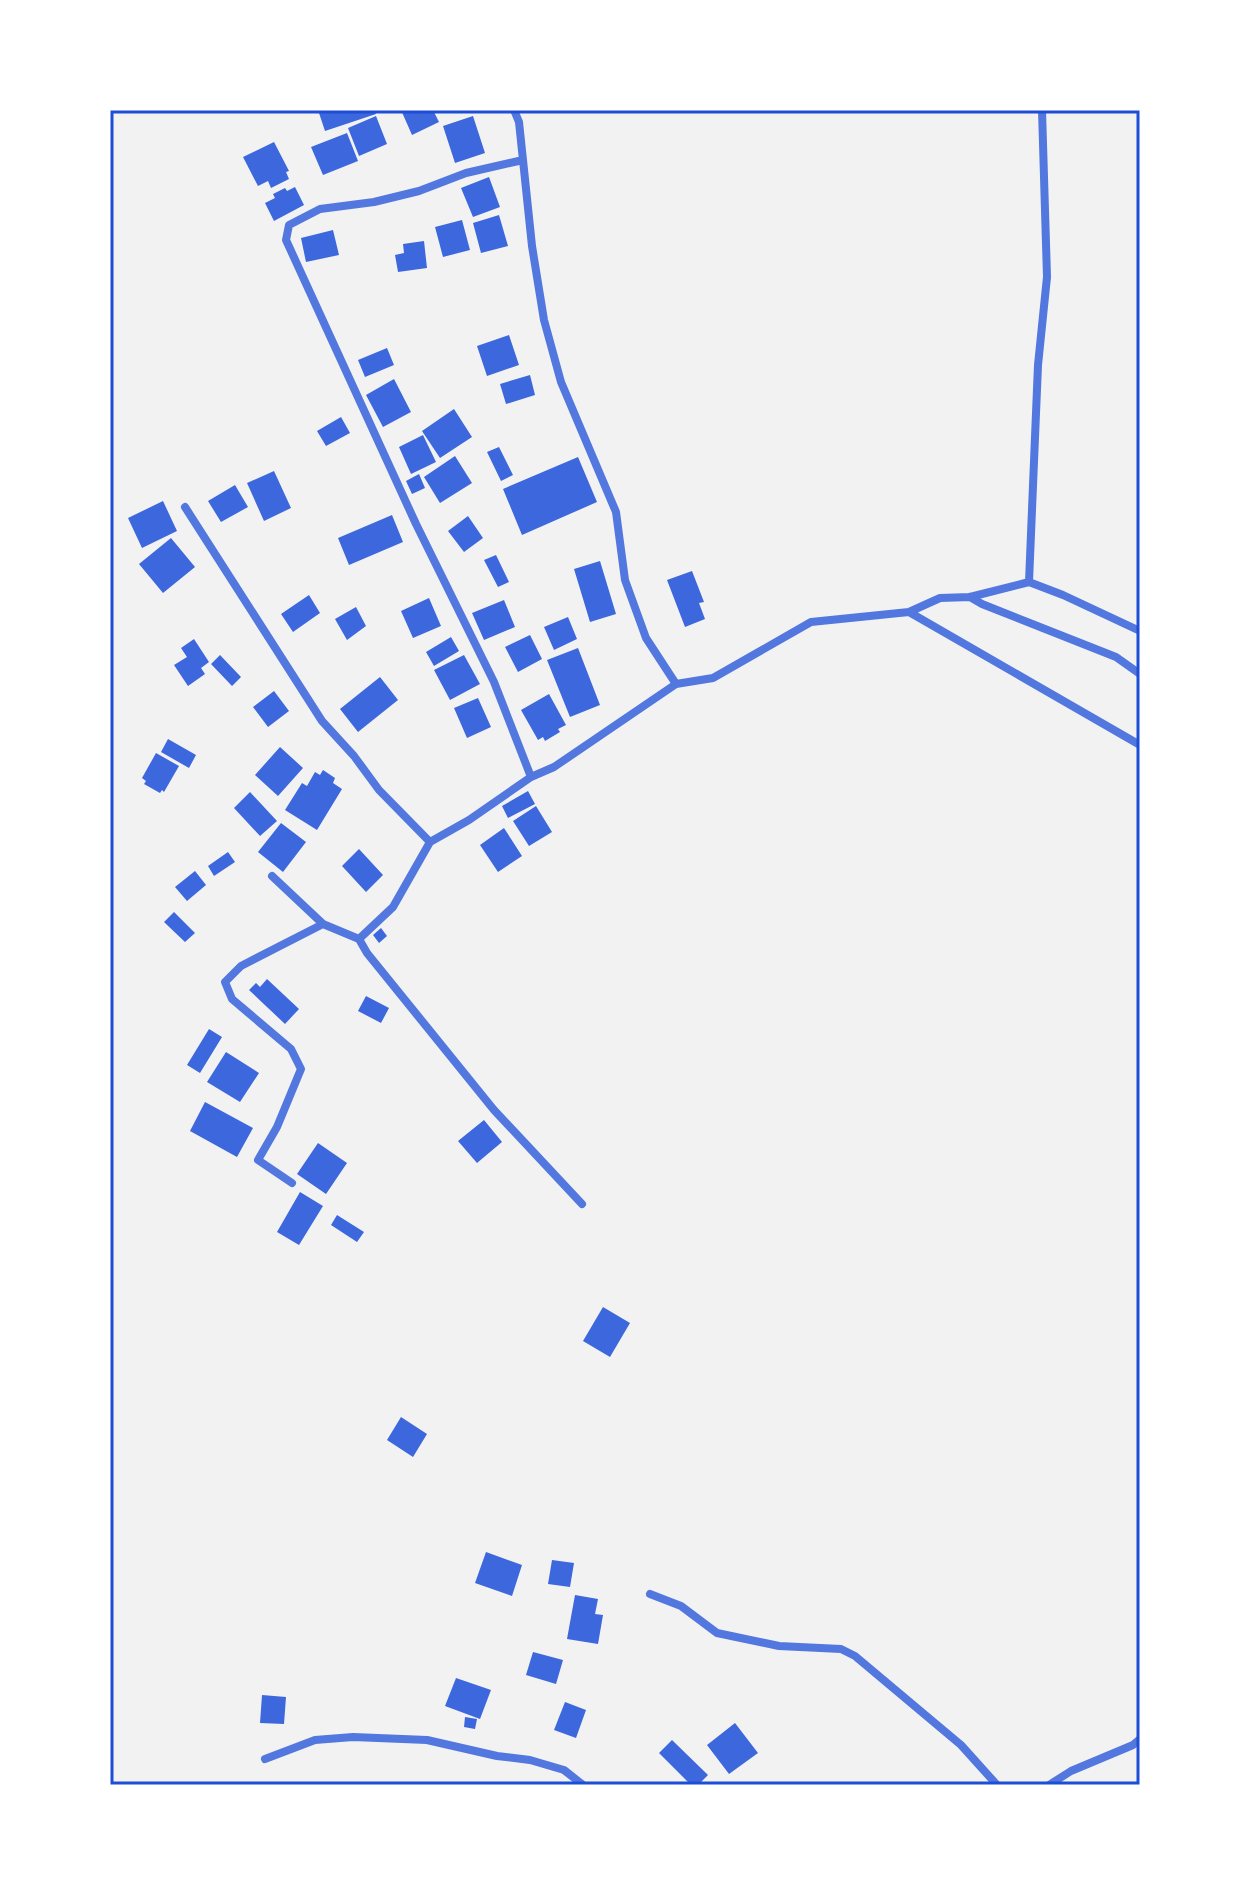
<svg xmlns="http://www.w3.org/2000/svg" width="1250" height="1895" font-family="'IBM Plex Sans',sans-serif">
<rect width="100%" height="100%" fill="#f2f2f2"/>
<path fill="#3d67dc" d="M 318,110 L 374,110 L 376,114 L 325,131 Z
M 401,110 L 433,110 L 439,122 L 412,135 Z
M 376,116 L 387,144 L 359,156 L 348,128 Z
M 473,116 L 485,153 L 455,163 L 443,126 Z
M 347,133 L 358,161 L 323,175 L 311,147 Z
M 274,142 L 289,171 L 286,172 L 289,179 L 271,188 L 268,181 L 258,186 L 243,157 Z
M 489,177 L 500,207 L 473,217 L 461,188 Z
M 295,187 L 304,205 L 274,221 L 265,203 L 275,198 L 273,194 L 285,188 L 287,191 Z
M 499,215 L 508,246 L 481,253 L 473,223 Z
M 462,220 L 470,250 L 443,257 L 435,227 Z
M 333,230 L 339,255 L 306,262 L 301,238 Z
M 424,241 L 427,268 L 398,272 L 395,255 L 404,253 L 403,244 Z
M 509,335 L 519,365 L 487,376 L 477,346 Z
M 387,348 L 394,365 L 365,377 L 358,360 Z
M 530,375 L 535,395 L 506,404 L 500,384 Z
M 394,379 L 411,412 L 383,427 L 366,395 Z
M 454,409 L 472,437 L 440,458 L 422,431 Z
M 341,417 L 350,433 L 326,446 L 317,431 Z
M 423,435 L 436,462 L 411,474 L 399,447 Z
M 499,447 L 513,475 L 501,481 L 487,452 Z
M 455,456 L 472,483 L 440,503 L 424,477 Z
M 578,457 L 597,502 L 522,535 L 503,489 Z
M 274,471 L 291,508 L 264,521 L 247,483 Z
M 419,474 L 425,488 L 412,494 L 406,481 Z
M 235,485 L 248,507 L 221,522 L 208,501 Z
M 163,501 L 177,531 L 142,548 L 128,518 Z
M 392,515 L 403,542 L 349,565 L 338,538 Z
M 468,516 L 483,538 L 464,552 L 448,531 Z
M 171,538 L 195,567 L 163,593 L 139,564 Z
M 496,555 L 509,582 L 498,587 L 484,560 Z
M 600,561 L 616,614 L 590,622 L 574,569 Z
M 692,571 L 704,602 L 699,603 L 705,619 L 685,627 L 667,580 Z
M 309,595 L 320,613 L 293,632 L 281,614 Z
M 429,598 L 441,626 L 413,638 L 401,611 Z
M 504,600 L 515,627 L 484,640 L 472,613 Z
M 356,607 L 366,626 L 347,640 L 335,619 Z
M 568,617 L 577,639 L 554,650 L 544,627 Z
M 530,635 L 542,659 L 518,672 L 505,647 Z
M 451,637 L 459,651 L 434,666 L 426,652 Z
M 194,639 L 209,662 L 201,668 L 205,674 L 188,686 L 174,665 L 187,657 L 181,648 Z
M 578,648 L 600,705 L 570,717 L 547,660 Z
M 220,655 L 241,677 L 232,686 L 211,664 Z
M 464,655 L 480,684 L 450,700 L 434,670 Z
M 380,677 L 398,700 L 358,732 L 340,709 Z
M 274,691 L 289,711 L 268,727 L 253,707 Z
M 549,694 L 566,725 L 558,729 L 560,732 L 545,741 L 543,737 L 538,740 L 521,710 Z
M 478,698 L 491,727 L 467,738 L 454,708 Z
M 168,739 L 196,755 L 189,768 L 161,752 Z
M 280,747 L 303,768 L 278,796 L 255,775 Z
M 156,753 L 179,766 L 164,792 L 162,790 L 160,793 L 144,784 L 146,781 L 142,778 Z
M 323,770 L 335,778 L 333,783 L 342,789 L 317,830 L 285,810 L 302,783 L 307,786 L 315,772 L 320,775 Z
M 528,791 L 535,804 L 508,818 L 502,806 Z
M 250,792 L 277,821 L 260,836 L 234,808 Z
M 536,806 L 552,832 L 529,846 L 513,821 Z
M 281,823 L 306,842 L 283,872 L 258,852 Z
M 504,828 L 522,856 L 498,872 L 480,845 Z
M 359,849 L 383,875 L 366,892 L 342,866 Z
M 228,852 L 235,862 L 214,876 L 208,866 Z
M 195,871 L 206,885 L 187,901 L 175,887 Z
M 174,912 L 195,933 L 185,942 L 164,922 Z
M 381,928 L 387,936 L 379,943 L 373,935 Z
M 267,979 L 299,1009 L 285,1024 L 249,990 L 256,983 L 260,987 Z
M 366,996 L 389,1008 L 381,1023 L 358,1011 Z
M 209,1029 L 222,1037 L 200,1073 L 187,1065 Z
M 226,1052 L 259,1073 L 240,1102 L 207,1082 Z
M 205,1102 L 253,1128 L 237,1157 L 190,1131 Z
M 484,1120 L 502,1142 L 477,1163 L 458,1141 Z
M 318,1143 L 347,1163 L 326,1194 L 297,1174 Z
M 300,1192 L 323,1206 L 299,1245 L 277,1232 Z
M 337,1215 L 364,1232 L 357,1242 L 331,1225 Z
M 603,1307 L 630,1323 L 610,1357 L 583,1341 Z
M 401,1417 L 427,1434 L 413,1457 L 387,1440 Z
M 486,1552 L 522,1565 L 512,1596 L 475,1583 Z
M 552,1560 L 574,1563 L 570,1587 L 548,1584 Z
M 575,1595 L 598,1599 L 595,1614 L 603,1615 L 598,1644 L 567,1639 Z
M 533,1652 L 563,1660 L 556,1684 L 526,1675 Z
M 456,1678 L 491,1690 L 480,1719 L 445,1706 Z
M 262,1695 L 286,1697 L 284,1724 L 260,1723 Z
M 565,1702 L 586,1710 L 576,1738 L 554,1730 Z
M 465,1717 L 477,1719 L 475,1729 L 464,1727 Z
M 735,1723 L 758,1753 L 729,1774 L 707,1745 Z
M 672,1740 L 708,1775 L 698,1785 L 691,1785 L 659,1753 Z"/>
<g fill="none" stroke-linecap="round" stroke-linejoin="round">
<path stroke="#5277de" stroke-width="8" d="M 514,110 L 519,122 L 532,246 L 544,320 L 561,382 L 616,512 L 625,580 L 646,638 L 676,684 L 713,678 L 811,622 L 909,612 L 1140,745
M 523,160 L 466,173 L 419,191 L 374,202 L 320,209 L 289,225 L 286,240 L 416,524 L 494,682 L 531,777 L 554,767 L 676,684
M 185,507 L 322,721 L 354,756 L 379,790 L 430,842
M 1029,582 L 1038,365 L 1047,277 L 1042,110
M 970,597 L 982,604 L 1116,657 L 1140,674
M 909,612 L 940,598 L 970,597 L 1029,582 L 1063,595 L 1140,631
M 272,876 L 323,924 L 359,939 L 393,907 L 430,842 L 469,820 L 531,777
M 359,939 L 367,953 L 494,1110 L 582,1204
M 292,1183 L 258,1160 L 277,1127 L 301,1069 L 291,1049 L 232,999 L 225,982 L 241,966 L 323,924
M 650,1594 L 681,1606 L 717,1633 L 779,1646 L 841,1649 L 855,1656 L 961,1745 L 997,1785
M 265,1759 L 315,1740 L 353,1737 L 427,1740 L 497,1756 L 530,1760 L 564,1770 L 583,1785
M 1049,1785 L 1071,1771 L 1133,1745 L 1140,1739"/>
</g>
<rect width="1250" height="1895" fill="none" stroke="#ffffff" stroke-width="224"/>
<rect x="112" y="112" width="1026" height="1671" fill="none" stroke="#1d4ed8" stroke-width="3"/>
</svg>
